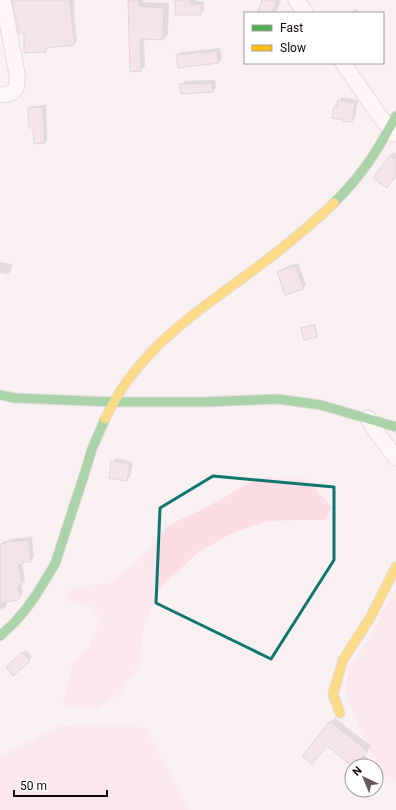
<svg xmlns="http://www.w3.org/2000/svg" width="396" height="810" viewBox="0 0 396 810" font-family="Roboto,sans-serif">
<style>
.green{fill:#fcdde4}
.shadow{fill:#0003}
.building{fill:#e9d6db;stroke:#c1b6b9}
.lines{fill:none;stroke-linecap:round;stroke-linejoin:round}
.street-casing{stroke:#ccc1c3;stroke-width:17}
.fast-casing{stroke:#ccc1c3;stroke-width:11}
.slow-casing{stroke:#ccc1c3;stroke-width:11}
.street{stroke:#fefdfd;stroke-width:15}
.fast{stroke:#4caf50;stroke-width:9}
.slow{stroke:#ffc107;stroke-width:9}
.marked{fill:none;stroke:#0f766e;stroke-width:3;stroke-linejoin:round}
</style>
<rect width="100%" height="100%" fill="#f9f0f2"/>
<g class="green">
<polygon points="260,477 307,478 332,508 325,520 304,520 268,521 232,533 197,553 160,588 144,627 139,665 120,693 95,709 62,705 72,666 88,648 100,620 93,608 67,600 68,590 88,585 107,584 137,562 169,525 207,507"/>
<polygon points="396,590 396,782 379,771 365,741 345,692 348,669 367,643 389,600"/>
<polygon points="61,726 145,727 189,810 0,810 0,757"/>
</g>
<g class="shadow">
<polygon points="13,0 74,0 75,11 74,12 77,41 73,44 49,47 45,51 25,32"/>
<polygon points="129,0 143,0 143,2 169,3 168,34 163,39 144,38 145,66 140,70"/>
<polygon points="176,0 196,0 196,1 204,1 204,11 200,14"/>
<polygon points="263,0 281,0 276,13 258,13"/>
<polygon points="356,9 359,13 349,13"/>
<polygon points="220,48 222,59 218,62 177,55 181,52"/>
<polygon points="215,80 216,88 212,92 181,85 185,81"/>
<polygon points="342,97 358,100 355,118 352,121 335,106"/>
<polygon points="46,105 47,140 44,142 29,108 31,106"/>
<polygon points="394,152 396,154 396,175 390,155"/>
<polygon points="0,262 12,264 11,271 8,274 0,273"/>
<polygon points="298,263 306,285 303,288 278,272 281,269"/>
<polygon points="315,324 318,335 316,336 303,329 304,327"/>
<polygon points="116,458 131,461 130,462 133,463 130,477 127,480 112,462"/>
<polygon points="32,537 34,557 31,561 25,561 22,564 25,580 21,584 23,593 17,599 6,601 7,605 4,608 0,610 0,571 1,544 5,541 8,541 10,539"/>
<polygon points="26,650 32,657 13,674 7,667"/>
<polygon points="335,718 371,746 364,755 371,761 368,766 354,766 330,722"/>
</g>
<g class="building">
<polygon points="12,0 70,0 74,45 46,48 46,52 24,53 24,33 19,34"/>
<polygon points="128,0 139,0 139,6 164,8 163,40 140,39 141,71 130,72"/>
<polygon points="175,0 191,0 191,4 201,4 201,15 175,15"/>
<polygon points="262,0 277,0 272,13 257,13"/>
<polygon points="217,51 219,63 178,68 176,55"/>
<polygon points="212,83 213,92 181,94 180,84"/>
<polygon points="338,100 355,103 352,122 343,121 343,120 332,118 334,106 337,106"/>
<polygon points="43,107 45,143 34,144 33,128 29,128 28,108"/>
<polygon points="390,155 396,159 396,176 387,188 373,178"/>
<polygon points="295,265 304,289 285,295 277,272"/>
<polygon points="314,325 317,337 304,340 301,328"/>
<polygon points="111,461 128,464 128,465 130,466 127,481 109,478"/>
<polygon points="29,540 31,562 23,562 23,564 19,565 22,584 19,585 20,587 18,587 20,597 18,600 0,603 0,544 6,543 6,542"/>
<polygon points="22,652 30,661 13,676 6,667"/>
<polygon points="330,721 368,751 360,760 368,766 352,766 327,746 312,764 302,756"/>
</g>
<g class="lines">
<defs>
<g id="street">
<polyline points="296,0 306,13"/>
<polyline points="343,63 379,115 394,134"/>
<path d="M0 95C16 95 18 88 17 74L3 0"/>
<polyline points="368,418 375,430 396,458"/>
</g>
<g id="fast">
<path d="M334 203C348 189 361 174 372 157 381 144 388 130 396 116"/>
<polyline points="0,395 15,398 113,402 205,402 277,399 321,405 396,427"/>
<polyline points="0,636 14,623 26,609 36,595 55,564 86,469 92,449 105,419"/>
</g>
<g id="slow">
<path d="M105 419C135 355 185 320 240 280 273 256 305 231 334 203"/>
<polyline points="340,713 333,694 343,660 370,618 396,567"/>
</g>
</defs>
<use href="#street" class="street-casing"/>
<use href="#fast" class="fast-casing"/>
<use href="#slow" class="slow-casing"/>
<use href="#street" class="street"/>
<use href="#fast" class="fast"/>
<use href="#slow" class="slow"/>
</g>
<path d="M0 0H396V810H0ZM213 476 334 487V560L271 659 156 603 160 508Z" fill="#f9f0f2" fill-opacity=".55" fill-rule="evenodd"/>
<path class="marked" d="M213 476 334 487V560L271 659 156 603 160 508Z"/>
<rect x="244" y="12" width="140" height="52" fill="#ffffff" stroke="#a19c9d"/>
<rect x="252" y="25" width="20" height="6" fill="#4caf50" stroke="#a19c9d"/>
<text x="280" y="32" font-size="12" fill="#14070a">Fast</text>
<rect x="252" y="45" width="20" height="6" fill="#ffc107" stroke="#a19c9d"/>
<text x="280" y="52" font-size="12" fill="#14070a">Slow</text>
<g transform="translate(364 778) rotate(316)"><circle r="19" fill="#ffffff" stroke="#a19c9d"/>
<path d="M0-3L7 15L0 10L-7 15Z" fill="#64595b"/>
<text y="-6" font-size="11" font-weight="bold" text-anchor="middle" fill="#14070a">N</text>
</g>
<path d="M14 790v6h93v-6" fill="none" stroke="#14070a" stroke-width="2"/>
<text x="20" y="790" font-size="12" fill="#14070a" stroke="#ffffff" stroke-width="3" paint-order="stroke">50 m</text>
</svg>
